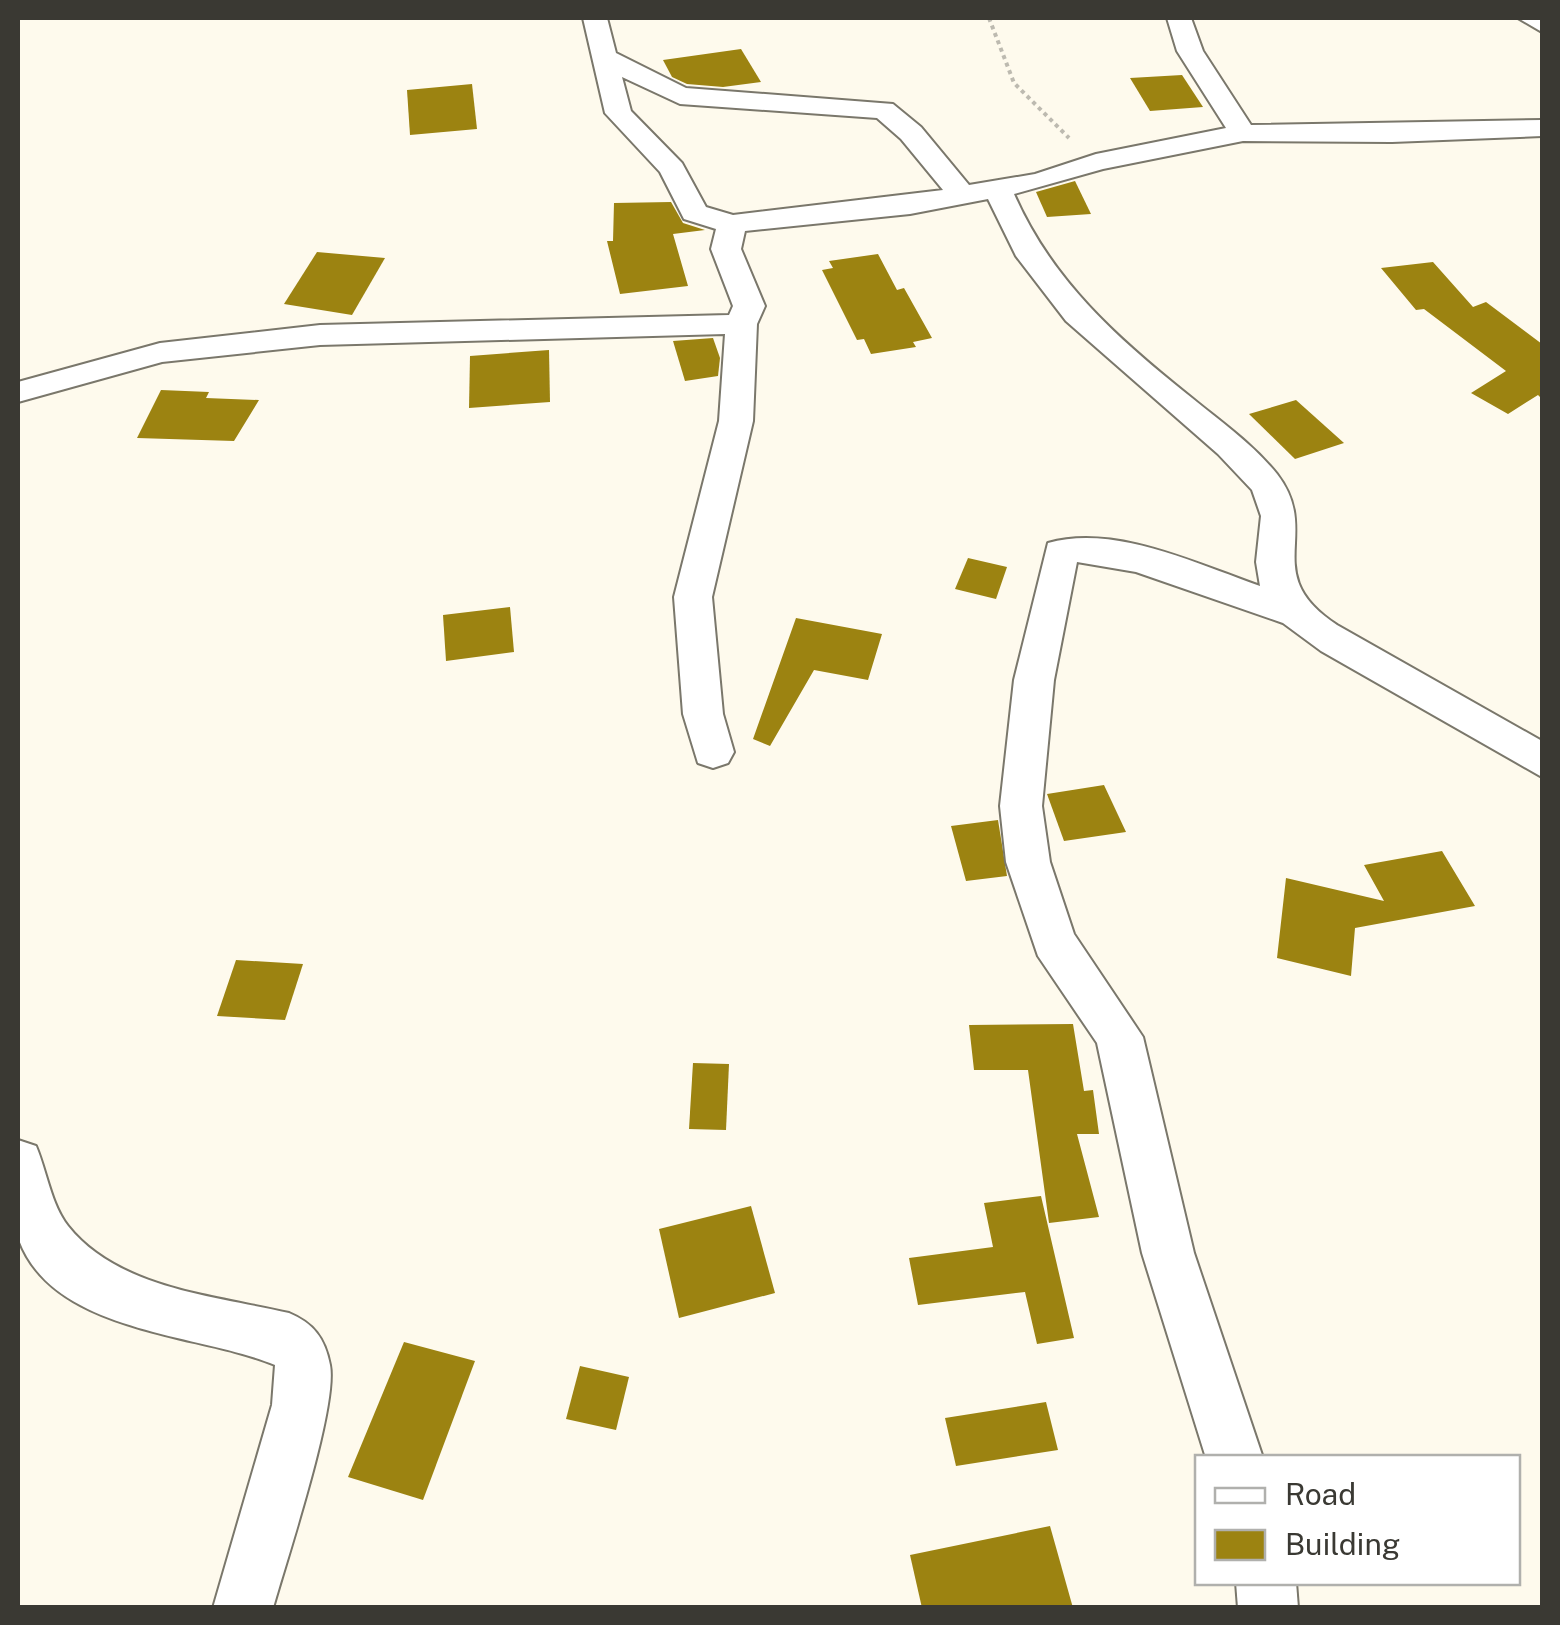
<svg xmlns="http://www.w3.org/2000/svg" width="1560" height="1625" viewBox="0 0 1560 1625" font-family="'Public Sans',sans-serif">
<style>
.building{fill:#9c8311}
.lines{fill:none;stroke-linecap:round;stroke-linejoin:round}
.street-casing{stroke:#7a776b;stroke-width:4}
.path{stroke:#bdbab0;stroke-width:4;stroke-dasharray:4 4;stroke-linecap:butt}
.street{fill:#fff;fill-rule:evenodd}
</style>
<rect width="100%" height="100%" fill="#fefaed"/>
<g class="building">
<polygon points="741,49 761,82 723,87 687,84 672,77 663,60"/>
<polygon points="1182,75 1203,107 1150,111 1130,78"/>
<polygon points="472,84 477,129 410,135 407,90"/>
<polygon points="1075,181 1091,214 1047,217 1036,192"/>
<polygon points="671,202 683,223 705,230 673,234 688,286 620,294 607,241 613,241 614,203"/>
<polygon points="317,252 385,258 352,315 284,304"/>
<polygon points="878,254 897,290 904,288 932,338 913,342 916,347 871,354 864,339 857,340 822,270 833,268 829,261"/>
<polygon points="1433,262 1473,307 1486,302 1542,344 1542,399 1538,395 1508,414 1471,393 1506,371 1424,309 1416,310 1381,268"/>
<polygon points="713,338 720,358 718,376 685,381 673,341"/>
<polygon points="549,350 550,402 469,408 470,356"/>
<polygon points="161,390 209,392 206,398 259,400 234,441 137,438"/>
<polygon points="1296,400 1344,443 1295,459 1249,414"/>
<polygon points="968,558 1007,567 996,599 955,589"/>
<polygon points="510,607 514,652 446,661 443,615"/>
<polygon points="796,618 882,634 868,680 814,670 770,746 753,739"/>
<polygon points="1104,785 1126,832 1064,841 1047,794"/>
<polygon points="998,820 1007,876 966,881 951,826"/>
<polygon points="1442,851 1475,906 1355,928 1351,976 1277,958 1286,878 1384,901 1364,865"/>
<polygon points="236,960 303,964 285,1020 217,1016"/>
<polygon points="1073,1024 1084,1091 1093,1090 1099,1134 1077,1134 1099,1217 1049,1223 1028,1070 974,1070 969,1025"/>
<polygon points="693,1063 729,1064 726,1130 689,1129"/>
<polygon points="1041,1196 1074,1338 1037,1344 1025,1292 918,1305 909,1258 993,1247 984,1203"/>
<polygon points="751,1206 775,1293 679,1318 659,1229"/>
<polygon points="404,1342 475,1361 423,1500 348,1477"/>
<polygon points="580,1366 629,1377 616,1430 566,1419"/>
<polygon points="1046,1402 1058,1450 956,1466 945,1418"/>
<polygon points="1050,1526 1073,1608 922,1608 910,1555"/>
</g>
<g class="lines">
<defs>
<g id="street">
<path d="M583 18H607L616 53 686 88 893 104 921 127 969 185 1035 174 1096 154 1226 128 1177 51 1167 18H1191L1203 51 1251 125 1542 120V136L1392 142 1243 141 1103 169 1014 194C1052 281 1119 340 1192 398 1221 422 1253 444 1277 474 1323 534 1258 573 1337 625L1542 741V777L1321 651 1283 623 1136 572 1077 562 1054 680 1042 806 1050 862 1074 934 1143 1037 1194 1253 1263 1458H1206L1142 1253 1097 1043 1038 956 1006 862 1000 806 1014 680 1048 543C1115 524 1197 564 1260 586L1256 562 1261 516 1252 490 1218 454 1066 321 1016 256 988 199 910 214 745 231 741 249 765 306 757 324 753 421 712 597 723 714 734 752 728 763 713 768 698 763 683 714 674 597 719 421 725 334 320 345 162 362 18 402V382L160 343 320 325 729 315 733 306 711 249 716 229 684 219 660 172 605 113ZM622 77 680 104 877 118 901 139 943 190 733 215 706 207 682 163 631 111Z"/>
<polygon points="1518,18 1542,18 1542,32"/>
<path d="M18 1140 36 1146C47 1172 51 1204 68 1226 118 1289 216 1296 289 1313 313 1323 325 1338 330 1365 338 1406 287 1558 273 1608H213L272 1405 275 1365C199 1333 54 1334 19 1240 12 1218 16 1163 18 1140Z"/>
<polygon points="1236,1582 1296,1582 1298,1608 1238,1608"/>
</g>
</defs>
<use href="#street" class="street-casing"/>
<polyline class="path" points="989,18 1014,83 1069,138"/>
<use href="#street" class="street"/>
</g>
<rect width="1560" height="1625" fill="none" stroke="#3a3933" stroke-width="40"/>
<rect x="1195" y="1455" width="325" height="130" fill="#ffffff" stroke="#b0b0ad" stroke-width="2.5"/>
<rect x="1215" y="1488" width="50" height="15" fill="#ffffff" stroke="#b0b0ad" stroke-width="2.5"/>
<text x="1285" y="1505" font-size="30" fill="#3a3933">Road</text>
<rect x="1215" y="1530" width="50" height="30" fill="#9c8311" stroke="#b0b0ad" stroke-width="2.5"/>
<text x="1285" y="1555" font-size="30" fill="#3a3933">Building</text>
</svg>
